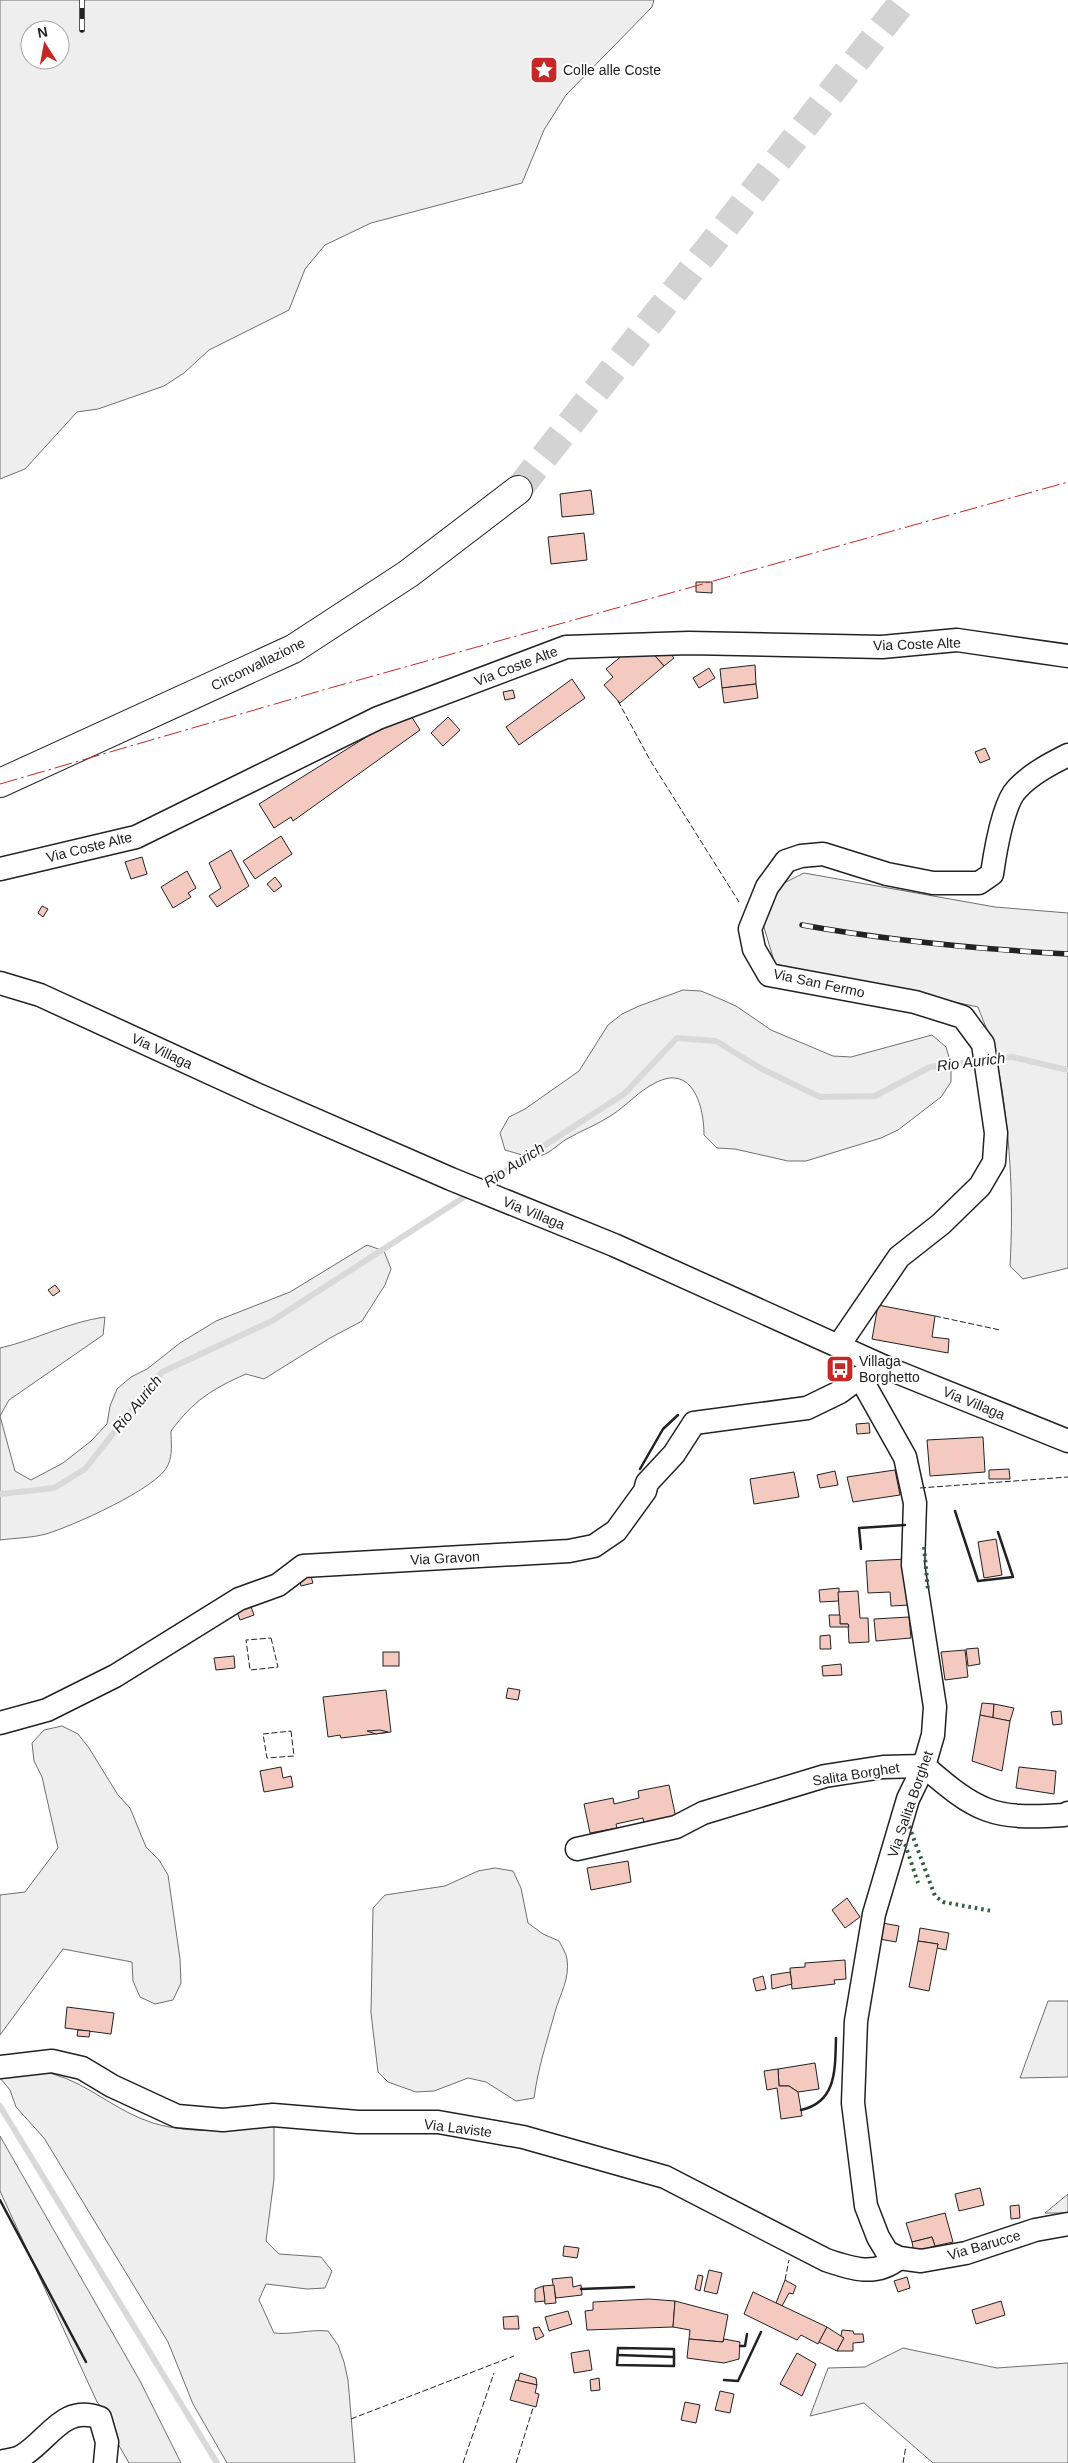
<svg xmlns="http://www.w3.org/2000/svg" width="1068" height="2463" viewBox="0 0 1068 2463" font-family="Helvetica,sans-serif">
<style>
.green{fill:#eee;stroke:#6f6f6f;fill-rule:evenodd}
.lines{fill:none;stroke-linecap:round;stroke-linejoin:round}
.stream{stroke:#d9d9d9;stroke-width:6}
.building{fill:#f3c9c0;stroke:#222}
.highway-tunnel{stroke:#d3d3d3;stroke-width:28;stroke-dasharray:28 14;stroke-linecap:butt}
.minor-casing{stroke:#222;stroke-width:25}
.highway-casing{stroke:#222;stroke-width:30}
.minor{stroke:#fff;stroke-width:22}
.highway{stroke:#fff;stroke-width:28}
.rail-casing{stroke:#222;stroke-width:5.5}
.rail{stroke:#fff;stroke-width:4;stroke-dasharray:11;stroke-linecap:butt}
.hedge{stroke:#2f5e38;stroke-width:4;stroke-dasharray:2.5 4;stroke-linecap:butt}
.fence{stroke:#222;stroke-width:1;stroke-dasharray:6 2.5;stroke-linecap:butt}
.wall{stroke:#222;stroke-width:2.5}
.power{stroke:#c62828;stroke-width:1;stroke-dasharray:18 4 2.5 4;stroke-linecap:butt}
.labels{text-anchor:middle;stroke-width:4;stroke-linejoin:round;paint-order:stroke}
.poi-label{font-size:14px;fill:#222;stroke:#fff;text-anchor:start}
.street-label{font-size:14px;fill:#222;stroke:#fff}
.water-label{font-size:15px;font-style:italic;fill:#222;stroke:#fff}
</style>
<rect width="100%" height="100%" fill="#fff"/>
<g class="green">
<path d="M0 0H654L652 7 566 95 544 130 522 183 371 223 325 245 305 269 289 310 209 350 184 373 164 386 98 409 77 412 25 469 0 479ZM30 30H60V60H30Z"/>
<path d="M804 873 995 907 1068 913V1268L1023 1279 1010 1266C1014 1198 1010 1129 997 1061 994 1043 984 1024 978 1007L775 964 763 924 780 885Z"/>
<path d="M683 990 701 991 718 998 736 1006 771 1030 833 1056 851 1057 932 1035 946 1047 951 1064V1082L941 1097 898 1130 881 1138 806 1161H788L735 1149 717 1148 704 1135C704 1107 693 1063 655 1083 639 1091 627 1105 612 1115 597 1125 580 1131 565 1140 558 1145 547 1155 539 1156 528 1158 516 1153 505 1150L500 1133 509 1117 525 1109 579 1071 608 1025 622 1014 639 1006Z"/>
<path d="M367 1245 384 1251 391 1269 385 1285 362 1321 330 1338 264 1379 246 1374C212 1389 193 1401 171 1431 171 1443 173 1454 168 1465 159 1488 70 1527 46 1534 31 1538 15 1538 0 1540V1348C36 1340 68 1322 105 1317L103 1335 9 1400 0 1416 15 1471 31 1480 63 1463 91 1441 107 1424 110 1406 117 1389 131 1377 147 1369 180 1343 216 1321 290 1292Z"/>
<polygon points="62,1726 78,1734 89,1748 118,1795 130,1808 146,1847 159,1860 168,1875 180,1959 181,1983 173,2000 155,2004 140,1997 133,1981 132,1962 63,1949 0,2035 0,1895 25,1892 58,1848 42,1777 34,1761 32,1743 44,1730"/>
<path d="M495 1868 513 1871 521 1888 528 1923 543 1934 559 1941C562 1947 566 1953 567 1959 570 1979 560 1994 555 2012 547 2041 538 2068 534 2098L516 2101 486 2082 468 2078 434 2091 416 2092 388 2082 378 2072 371 2013 373 1908 385 1895 445 1886 478 1871Z"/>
<polygon points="1048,2001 1068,2001 1068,2077 1020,2078"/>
<path d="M0 2067C17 2069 36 2069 53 2074 89 2084 117 2112 153 2123 193 2135 233 2130 274 2125V2179L266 2241 279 2254 321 2257 332 2271 325 2288 307 2289 266 2284 259 2300 274 2333C293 2335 309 2329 328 2331L338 2345 344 2362 348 2380 355 2463H227L193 2404 168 2342 44 2138 16 2107 10 2090 0 2078Z"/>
<polygon points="0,2136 140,2381 181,2463 129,2463 106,2423 102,2408 97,2402 0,2191"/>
<polygon points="1068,2194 1068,2213 1045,2213"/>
<polygon points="903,2348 997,2368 1068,2363 1068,2463 933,2463 864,2403 810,2416 828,2368 865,2367"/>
</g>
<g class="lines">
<g class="stream">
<polyline points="482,1186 624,1094 677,1038 716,1041 760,1068 820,1097 875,1096 930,1067 1012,1057 1068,1070"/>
<polyline points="0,1494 54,1488 85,1469 162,1372 272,1321 472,1192"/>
<polyline points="0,2106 217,2463"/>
</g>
</g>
<g class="building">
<polygon points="591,490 594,514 562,517 560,494"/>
<polygon points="584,533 587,560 551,564 548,537"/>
<polygon points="696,582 712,582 712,593 696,592"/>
<polygon points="647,647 665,647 674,658 664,666"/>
<polygon points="647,647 664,666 620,703 604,685 613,677 606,669 630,649"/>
<polygon points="755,665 756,684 722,688 720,669"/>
<polygon points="709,668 715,678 699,688 693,678"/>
<polygon points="572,679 585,698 519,745 506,727"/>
<polygon points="756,684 758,698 724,703 722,688"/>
<polygon points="513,690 515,698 505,700 503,692"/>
<polygon points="408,711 420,730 293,821 291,817 274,828 259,804"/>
<polygon points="448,717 460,730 443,746 431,733"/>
<polygon points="985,748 990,759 980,763 975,752"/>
<polygon points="281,836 292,854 255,879 243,861"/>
<polygon points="231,850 249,886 217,907 209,896 221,888 209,863"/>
<polygon points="142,857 147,874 131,879 125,862"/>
<polygon points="187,871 196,888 188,893 191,897 173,908 161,887"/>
<polygon points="275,877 282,886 274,892 267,884"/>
<polygon points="42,906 48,909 43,917 38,913"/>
<polygon points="55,1285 60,1291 53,1296 48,1290"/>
<polygon points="878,1305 935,1316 932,1337 949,1339 948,1353 872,1339"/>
<polygon points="869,1423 870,1433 857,1434 856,1424"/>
<polygon points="983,1437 985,1472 930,1476 927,1440"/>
<polygon points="1009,1469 1010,1479 989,1479 989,1470"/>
<polygon points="895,1470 900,1495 853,1502 847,1477"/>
<polygon points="835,1471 838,1485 820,1488 817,1475"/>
<polygon points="794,1472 799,1497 754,1504 750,1479"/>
<polygon points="996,1539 1002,1575 984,1578 978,1542"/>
<polygon points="907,1559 909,1605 891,1606 890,1592 868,1593 866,1561"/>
<polygon points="310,1573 313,1583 301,1586 299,1576"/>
<polygon points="839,1588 839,1601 820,1602 819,1590"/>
<polygon points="858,1591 860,1618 868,1618 869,1642 849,1643 848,1624 840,1624 838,1592"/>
<polygon points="250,1604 254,1615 240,1620 236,1609"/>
<polygon points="829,1615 840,1615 840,1624 848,1624 849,1627 830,1627"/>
<polygon points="909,1617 911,1638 876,1641 874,1619"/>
<polygon points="830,1635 831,1649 820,1649 820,1636"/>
<polygon points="978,1648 980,1664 968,1666 966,1649"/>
<polygon points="965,1650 968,1677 945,1680 941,1652"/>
<rect x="383" y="1652" width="16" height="14"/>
<polygon points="234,1656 235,1668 216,1670 214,1658"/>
<polygon points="841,1664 842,1675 823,1676 822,1666"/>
<polygon points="508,1688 520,1690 518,1700 506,1698"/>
<polygon points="386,1690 391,1732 341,1738 340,1735 328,1737 323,1697"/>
<polygon points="982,1703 994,1704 993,1718 980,1715"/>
<polygon points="994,1704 1014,1708 1010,1721 993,1718"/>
<polygon points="1061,1711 1062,1724 1053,1725 1051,1712"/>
<polygon points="980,1715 1010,1721 1002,1771 972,1761"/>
<polygon points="380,1730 388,1732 376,1734 367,1731"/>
<polygon points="281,1767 283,1778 291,1776 293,1787 264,1792 260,1771"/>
<polygon points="1019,1767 1056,1771 1054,1794 1016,1788"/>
<polygon points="669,1785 676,1818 644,1825 643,1818 616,1824 617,1828 590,1833 584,1804 613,1798 614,1804 639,1798 638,1791"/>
<polygon points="628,1861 631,1882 591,1890 587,1868"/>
<polygon points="847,1898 860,1917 845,1928 832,1910"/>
<polygon points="877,1922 899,1926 896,1942 874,1938"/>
<polygon points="920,1928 949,1933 946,1950 937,1948 938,1944 918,1941"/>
<polygon points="918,1941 938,1944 929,1991 909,1987"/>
<polygon points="845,1960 846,1979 834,1980 835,1984 792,1989 790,1968 805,1967 805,1963"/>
<polygon points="790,1972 792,1984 772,1989 771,1975"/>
<polygon points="763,1976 766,1989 756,1991 753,1979"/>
<polygon points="67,2007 114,2013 111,2034 65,2028"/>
<polygon points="78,2030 90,2031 89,2037 77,2036"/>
<polygon points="815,2063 819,2089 798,2092 789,2086 779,2086 778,2069"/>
<polygon points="778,2069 779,2086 789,2086 798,2092 802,2116 781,2119 777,2088 767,2090 764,2071"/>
<polygon points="980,2188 984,2205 959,2211 955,2194"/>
<polygon points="1019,2205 1020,2218 1011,2219 1010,2206"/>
<polygon points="945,2213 953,2242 935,2246 932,2237 912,2242 906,2223"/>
<polygon points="932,2237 935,2246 914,2252 912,2242"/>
<polygon points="564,2246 579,2248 577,2258 563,2256"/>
<polygon points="709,2270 722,2273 717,2294 704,2291"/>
<polygon points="698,2275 703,2276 700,2291 695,2289"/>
<polygon points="572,2277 573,2287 581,2285 582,2295 556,2298 552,2279"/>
<polygon points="907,2277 910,2288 898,2292 894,2281"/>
<polygon points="785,2280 796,2286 793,2294 789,2293 782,2306 776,2303"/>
<polygon points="554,2285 556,2303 545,2304 543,2286"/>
<polygon points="543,2286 545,2301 535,2302 535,2289"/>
<polygon points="753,2292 827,2327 818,2344 801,2335 797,2340 744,2314"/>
<polygon points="649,2299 675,2301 673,2327 587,2330 585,2311 593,2310 593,2302"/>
<polygon points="675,2301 728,2315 723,2342 689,2339 690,2330 673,2327"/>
<polygon points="1001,2301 1005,2315 976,2324 972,2310"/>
<polygon points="568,2311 572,2324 549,2331 545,2317"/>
<polygon points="518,2316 519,2329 504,2329 503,2317"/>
<polygon points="539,2327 544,2336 536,2340 533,2328"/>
<polygon points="827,2327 844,2338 837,2351 819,2342"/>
<polygon points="842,2330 853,2331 854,2334 863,2334 864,2342 853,2343 853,2351 837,2351 844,2338 841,2336"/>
<polygon points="689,2339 723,2342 724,2339 740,2342 739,2359 724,2363 687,2358"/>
<polygon points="589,2350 592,2370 574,2373 571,2353"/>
<polygon points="797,2353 816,2364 802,2396 780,2384"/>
<polygon points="520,2373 536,2378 537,2385 518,2381"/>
<polygon points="599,2378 600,2390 591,2391 590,2380"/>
<polygon points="516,2380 537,2385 535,2393 539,2394 536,2407 510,2400"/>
<polygon points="720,2391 734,2394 730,2413 715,2410"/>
<polygon points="685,2402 700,2405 696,2423 681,2420"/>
</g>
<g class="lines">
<polyline class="highway-tunnel" points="518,490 904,0"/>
<defs>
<g id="minor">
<polyline points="0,869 136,837 378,718 566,647 689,643 882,647 957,640 1068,656"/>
<polyline points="0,983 40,995 256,1094 451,1179 614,1245 887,1368 1068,1441"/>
<path d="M839 1345 899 1257 941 1224 980 1186 994 1162 996 1133 983 1044 963 1017 915 1002 769 975 754 949 750 929 767 887 786 861 801 856 823 854 887 874 933 883H979L992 874C995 853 1003 803 1017 789 1031 774 1050 764 1068 755"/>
<polyline points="887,1368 860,1377 905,1457 915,1503 913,1565 935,1707 933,1735 924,1766 908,1799 874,1914 856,2021 853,2103 866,2206 878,2237 887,2252 899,2258 921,2261 966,2253 1035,2230 1068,2224"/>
<polyline points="0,1723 47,1710 115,1676 239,1599 278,1585 303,1566 569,1551 594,1546 616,1531 645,1491 647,1483 674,1454 694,1423 807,1408 840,1392 860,1377"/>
<path d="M577 1849 676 1827 703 1813 825 1776 883 1767 924 1766C977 1812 992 1820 1064 1815L1068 1813"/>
<path d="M0 2067 52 2061 82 2068 112 2086 177 2116 223 2120 273 2115 358 2122H438L523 2137 665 2177 826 2260C852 2269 876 2277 899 2258"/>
<path d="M0 2462C7 2460 16 2460 22 2456 50 2439 63 2404 100 2418L107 2442 105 2463"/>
</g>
<polyline id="highway" points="0,783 293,649 408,574 518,490"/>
</defs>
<use href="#minor" class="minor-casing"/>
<use href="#highway" class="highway-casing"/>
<use href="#minor" class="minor"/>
<use href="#highway" class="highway"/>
<defs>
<g id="rail">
<polyline points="82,30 82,0"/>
<path d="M802 925C892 941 976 949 1068 954"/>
</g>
</defs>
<use href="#rail" class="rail-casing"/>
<use href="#rail" class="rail"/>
<g class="hedge">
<polyline points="924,1547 928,1590"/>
<polyline points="909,1826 935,1896 943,1902 992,1911"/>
<polyline points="905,1844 918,1883"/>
</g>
<g class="fence">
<polyline points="618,701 650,760 739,902"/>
<polyline points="935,1316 1000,1330"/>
<polyline points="920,1488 1068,1477"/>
<polygon points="271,1638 278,1667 250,1670 246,1640"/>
<polygon points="291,1731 294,1756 267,1758 263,1734"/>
<polyline points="785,2280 789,2260"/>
<polyline points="351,2419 514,2356"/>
<polyline points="463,2463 494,2373"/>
<polyline points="516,2463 533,2408"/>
<polyline points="903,2463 906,2446"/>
</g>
<g class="wall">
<polyline points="640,1469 663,1429 678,1415"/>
<polyline points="955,1511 978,1581 1013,1577 998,1532"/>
<polyline points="861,1549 859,1528 905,1525"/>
<path d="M801 2110C837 2102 835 2069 836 2038"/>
<polyline points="0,2200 86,2362"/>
<polyline points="581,2289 634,2287"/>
<polyline points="740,2346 745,2346 747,2334"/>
<polygon points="618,2348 674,2349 674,2366 617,2365"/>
<polyline points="618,2355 674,2357"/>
<polyline points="724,2380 738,2381 761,2332"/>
</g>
<polyline class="power" points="0,784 330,688 1068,482"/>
</g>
<defs>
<symbol id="sight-square" viewBox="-11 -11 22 22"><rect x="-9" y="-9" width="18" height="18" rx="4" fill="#c62828" stroke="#fff"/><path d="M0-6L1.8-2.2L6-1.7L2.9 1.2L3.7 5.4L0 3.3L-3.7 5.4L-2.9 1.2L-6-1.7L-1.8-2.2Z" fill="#fff"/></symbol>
<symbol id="bus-square" viewBox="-11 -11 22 22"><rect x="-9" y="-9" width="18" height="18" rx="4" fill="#c62828" stroke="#fff"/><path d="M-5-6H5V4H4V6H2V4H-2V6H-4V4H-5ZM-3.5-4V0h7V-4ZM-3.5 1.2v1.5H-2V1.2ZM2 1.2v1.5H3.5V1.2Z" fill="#fff"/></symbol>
</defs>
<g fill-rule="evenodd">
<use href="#sight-square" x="528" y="54" width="32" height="32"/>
<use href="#bus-square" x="824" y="1353" width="32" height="32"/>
</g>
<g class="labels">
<g class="poi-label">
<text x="563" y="75">Colle alle Coste</text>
<text x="859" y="1366">Villaga<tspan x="859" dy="16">Borghetto</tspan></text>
</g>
<g class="street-label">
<text transform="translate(917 644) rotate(-2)" y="5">Via Coste Alte</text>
<text transform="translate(258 664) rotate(-26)" y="5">Circonvallazione</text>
<text transform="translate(516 666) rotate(-21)" y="5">Via Coste Alte</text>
<text transform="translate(89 847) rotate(-14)" y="5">Via Coste Alte</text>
<text transform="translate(819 983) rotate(12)" y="5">Via San Fermo</text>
<text transform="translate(162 1051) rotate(25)" y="5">Via Villaga</text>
<text transform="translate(534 1213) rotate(22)" y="5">Via Villaga</text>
<text transform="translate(974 1403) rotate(22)" y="5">Via Villaga</text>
<text transform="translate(445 1558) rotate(-3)" y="5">Via Gravon</text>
<text transform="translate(856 1774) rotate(-9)" y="5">Salita Borghet</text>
<text transform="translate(910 1804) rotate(-71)" y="5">Via Salita Borghet</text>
<text transform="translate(458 2128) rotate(7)" y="5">Via Laviste</text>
<text transform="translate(984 2245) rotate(-16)" y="5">Via Barucce</text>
</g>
<g class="water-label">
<text transform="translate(971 1062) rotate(-7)" y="5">Rio Aurich</text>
<text transform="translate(514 1165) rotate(-33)" y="5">Rio Aurich</text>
<text transform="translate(137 1404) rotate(-51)" y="5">Rio Aurich</text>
</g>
</g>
<g transform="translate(45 45) rotate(349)"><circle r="24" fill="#ffffff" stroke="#a7a7a7"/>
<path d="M0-4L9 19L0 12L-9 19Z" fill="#c62828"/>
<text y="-8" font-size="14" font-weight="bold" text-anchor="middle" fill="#222222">N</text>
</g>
</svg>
